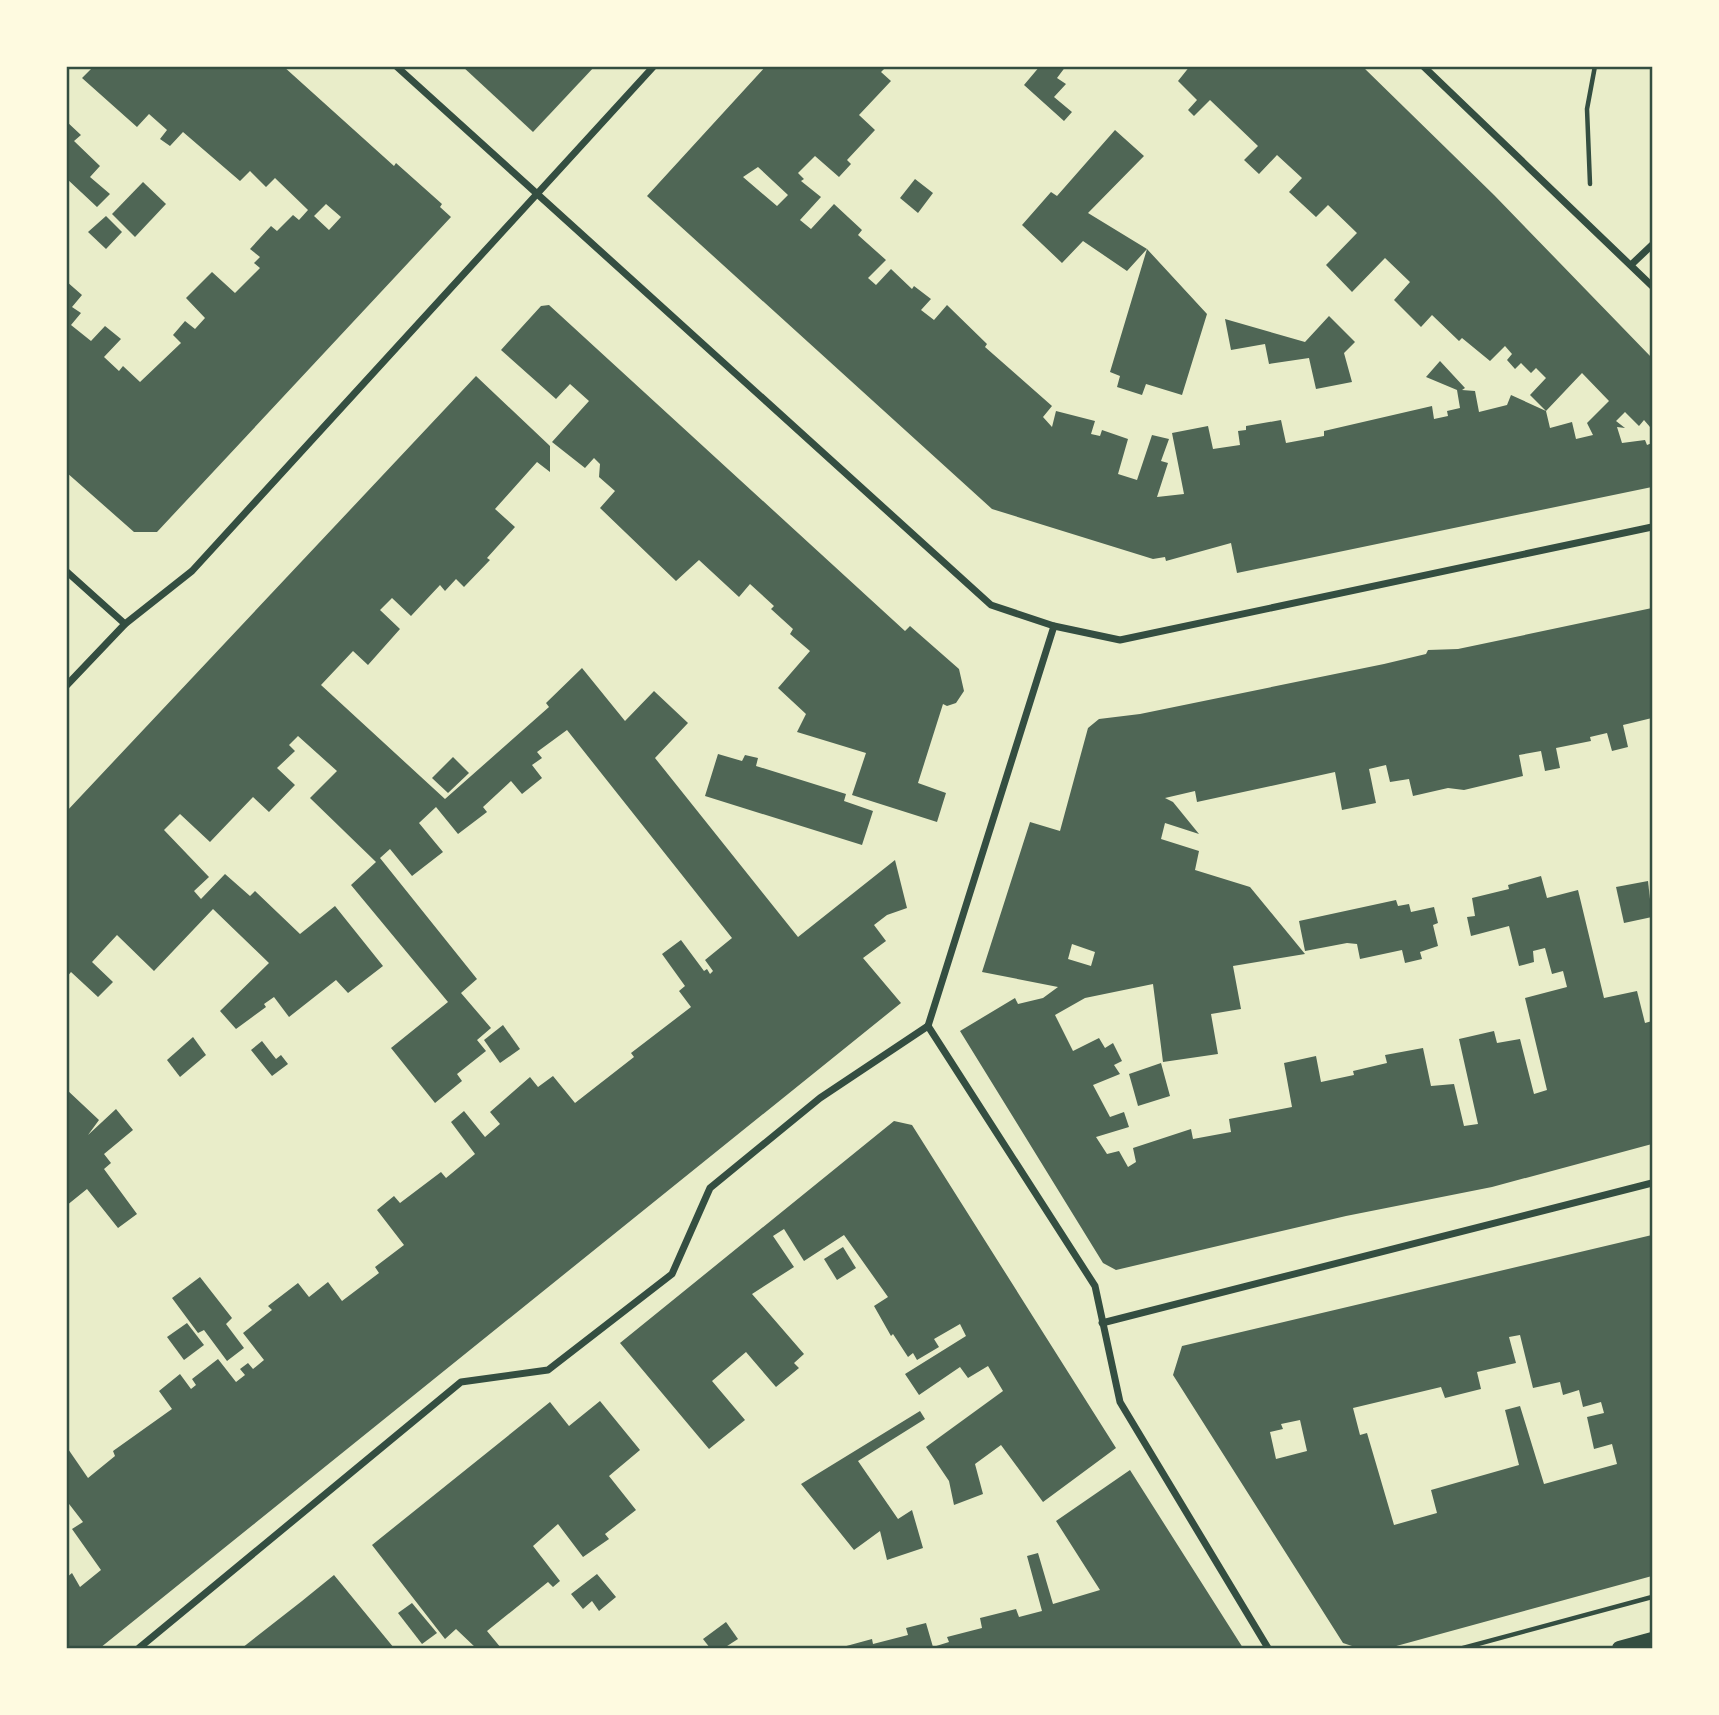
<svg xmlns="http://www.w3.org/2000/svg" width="1719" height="1715" viewBox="0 0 1719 1715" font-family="'Fira Sans Condensed',sans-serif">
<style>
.building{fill:#4f6655;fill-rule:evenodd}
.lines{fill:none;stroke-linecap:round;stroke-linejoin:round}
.path{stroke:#344e41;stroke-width:4.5}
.minor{stroke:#344e41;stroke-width:7}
.secondary{stroke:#344e41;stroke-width:14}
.neatline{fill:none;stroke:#344e41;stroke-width:2.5}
</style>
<rect width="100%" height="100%" fill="#e9edc9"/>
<g class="building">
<path d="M94 66H283L394 166 396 163 442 204 440 207 451 217 157 532H134L66 472V281L82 295 72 307 81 313 71 325 91 341 105 326 121 339 104 357 119 371 123 366 140 382 181 343 173 335 185 321 195 329 205 318 186 298 212 272 235 293 260 268 254 263 260 257 250 249 271 226 277 231 293 215 299 220 308 210 275 178 266 187 250 171 240 181 183 132 170 146 160 139 167 130 149 114 137 127 82 78ZM326 204 341 217 329 230 314 216Z"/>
<polygon points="462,66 595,66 533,132"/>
<path d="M766 66H887L881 72 891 81 859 115 875 130 847 160 851 164 839 177 815 156 798 173 804 179 801 181 821 197 800 220 811 229 834 204 862 230 858 235 886 260 868 278 876 285 891 269 912 289 914 286 931 299 921 310 934 320 947 305 987 344 985 347 1052 406 1043 417 1052 427 1056 411 1095 421 1091 434 1100 436 1102 430 1128 439 1118 474 1137 480 1152 435 1169 439 1161 461 1168 463 1157 497 1184 494 1172 433 1208 426 1213 449 1240 445 1238 431 1246 430V426L1281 420 1286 443 1324 436V431L1432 406 1434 419 1448 416 1447 411 1460 408 1457 390 1426 377 1440 361 1465 388 1462 390 1475 391 1479 412 1507 405 1511 395 1546 411 1530 395 1546 378 1536 368 1531 373 1521 363 1515 369 1507 360 1512 354 1505 346 1490 361 1462 338 1459 341 1432 315 1421 327 1394 300 1410 282 1385 258 1352 292 1326 265 1357 233 1328 205 1316 217 1289 192 1302 178 1277 155 1259 174 1244 160 1258 146 1210 100 1194 116 1188 110 1197 100 1178 81 1190 66H1362L1494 195 1652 358V424L1650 427 1644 420 1639 426 1625 412 1616 421 1625 428 1617 427 1622 443 1645 440 1647 445 1652 443V487L1237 573 1231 543 1166 561 1165 557 1153 559 992 509 647 196ZM758 167 788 195 777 206 743 177ZM1582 373 1609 401 1587 423 1593 435 1576 439 1572 422 1550 428 1546 411Z"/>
<polygon points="1040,66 1066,66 1057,78 1066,84 1054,97 1072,112 1064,121 1024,85"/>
<polygon points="66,121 81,135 74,141 100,166 90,177 110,194 97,207 66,178"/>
<polygon points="1115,130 1144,156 1088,213 1147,249 1207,314 1182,395 1146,384 1142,395 1117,387 1120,376 1110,372 1147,249 1127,271 1083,241 1062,263 1022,225 1051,192 1057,196"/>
<polygon points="915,179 933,193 918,213 900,198"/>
<polygon points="143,182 166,204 135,237 112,214"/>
<polygon points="106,216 122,232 106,249 88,232"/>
<polygon points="549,305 905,631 910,626 959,669 964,691 956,703 947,706 943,704 918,783 946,793 937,822 852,795 866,753 797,732 806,714 778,688 810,651 790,634 793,629 771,609 774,606 750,584 739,597 699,560 676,581 600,508 615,491 599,477 600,464 594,458 585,468 552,442 589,401 570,384 556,399 501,350 541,306"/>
<polygon points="1329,316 1355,342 1344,353 1352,382 1316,389 1309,358 1269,364 1265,344 1231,350 1225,319 1305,342"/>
<polygon points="476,376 550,446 550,472 537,462 495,509 515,527 487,558 490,560 464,587 456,579 445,591 440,585 411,616 392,598 380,610 400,629 368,665 353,651 321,685 445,799 549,707 546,703 582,668 625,721 654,691 688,723 655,758 798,937 895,860 907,908 887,915 874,925 886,941 863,958 901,1003 100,1648 66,1648 66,1578 72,1573 80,1587 101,1570 72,1529 83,1522 66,1500 66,1446 88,1478 115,1456 113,1451 172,1409 159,1391 180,1374 191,1389 196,1385 192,1379 218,1359 236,1382 245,1375 240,1369 248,1363 253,1369 264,1360 243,1333 272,1310 268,1306 298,1283 309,1297 328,1282 342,1301 379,1273 375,1267 404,1245 377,1210 394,1196 400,1203 441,1172 446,1178 475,1154 451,1122 464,1111 485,1137 500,1124 490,1112 530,1077 538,1087 553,1076 575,1103 634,1057 631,1053 691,1007 679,991 685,986 662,954 681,940 704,971 707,969 710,974 713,971 705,960 732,938 567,730 537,752 542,758 532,765 542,778 522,794 511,781 483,807 487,812 458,834 436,807 419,823 443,852 412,876 390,849 380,858 477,979 461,993 491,1028 477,1040 486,1051 457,1074 462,1081 435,1103 391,1048 448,1002 351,885 376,862 310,798 337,771 298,736 289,745 295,751 277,768 295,785 269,812 253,797 210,842 180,814 164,830 209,877 194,891 201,899 225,874 250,896 255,891 300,934 335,906 383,966 348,993 336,980 289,1017 274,997 264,1004 266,1007 236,1029 220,1011 269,963 213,909 154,971 117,935 92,962 113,982 98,997 71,972 66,978 66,812"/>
<path d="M1652 608V718L1623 725 1628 747 1612 751 1607 733 1590 737 1591 741 1556 748 1560 768 1545 771 1541 751 1519 755 1523 776 1464 790 1448 788 1413 796 1409 779 1390 782 1386 765 1369 769 1376 803 1342 810 1335 772 1197 802 1195 791 1165 798 1173 802 1199 834 1165 823 1161 839 1199 851 1195 870 1250 887 1305 954 1233 966 1241 1009 1211 1014 1218 1054 1163 1062 1153 984 1085 998 1055 1015 1073 1051 1099 1038 1105 1048 1113 1043 1122 1061 1114 1065 1120 1074 1093 1085 1110 1117 1124 1112 1129 1127 1096 1137 1107 1154 1119 1151 1128 1167 1136 1162 1133 1148 1191 1129 1193 1139 1231 1132 1229 1119 1292 1107 1284 1063 1316 1056 1321 1082 1354 1075 1353 1071 1387 1063 1385 1055 1423 1048 1431 1086 1454 1084 1464 1126 1478 1124 1459 1039 1494 1031 1497 1043 1520 1039 1534 1094 1547 1090 1525 998 1567 987 1563 971 1552 974 1545 948 1533 951 1534 962 1519 966 1509 926 1471 936 1467 917 1475 916 1472 898 1509 889 1508 885 1541 876 1547 898 1578 890 1604 998 1637 991 1645 1023 1652 1021V1144L1492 1187 1346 1216 1116 1270 1103 1263 960 1031 1015 998 1018 1004 1043 998 1058 987 982 972 1030 822 1060 831 1088 728 1099 719 1140 714 1384 664 1426 654 1428 650 1458 649ZM1072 944 1095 952 1091 966 1068 959Z"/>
<polygon points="718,754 742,761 745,755 758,758 756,766 846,794 844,801 873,811 862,845 705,796"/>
<polygon points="453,757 469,773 448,793 432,778"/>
<polygon points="1648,881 1652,917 1624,923 1616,887"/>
<polygon points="1396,900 1398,906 1409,904 1411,912 1434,907 1438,923 1433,925 1438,946 1420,952 1422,959 1405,963 1402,950 1360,959 1357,944 1347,943 1305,951 1299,921"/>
<polygon points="503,1025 520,1049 500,1063 484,1040"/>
<polygon points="193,1037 206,1055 180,1077 167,1060"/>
<polygon points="262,1041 276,1059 281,1055 288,1064 272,1076 251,1050"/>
<polygon points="1161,1063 1170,1096 1138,1106 1129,1074"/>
<polygon points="66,1089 99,1120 88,1135 116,1109 133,1130 104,1154 111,1163 104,1169 137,1214 118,1228 87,1189 66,1206"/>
<polygon points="894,1121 912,1125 1116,1448 1043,1502 1001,1445 975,1464 983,1494 954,1505 949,1481 926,1447 1003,1391 988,1366 968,1378 960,1367 919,1395 905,1374 966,1336 960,1324 934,1339 939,1347 917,1360 913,1353 908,1357 893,1334 891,1336 874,1306 888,1297 844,1235 804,1261 784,1229 773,1236 794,1267 752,1294 804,1354 794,1363 799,1368 776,1387 746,1352 712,1381 745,1420 709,1449 620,1343"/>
<path d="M1652 1235V1576L1389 1648H1358L1343 1643 1173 1375 1182 1346ZM1520 1335 1533 1388 1560 1382 1563 1395 1579 1390 1583 1407 1601 1402 1604 1413 1587 1417 1594 1449 1612 1444 1617 1464 1544 1484 1520 1406 1505 1410 1519 1465 1431 1490 1437 1513 1394 1525 1367 1433 1360 1435 1353 1408 1441 1387 1445 1398 1481 1389 1477 1372 1516 1363 1509 1337ZM1300 1420 1307 1451 1276 1459 1270 1432 1283 1429 1281 1424Z"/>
<polygon points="843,1247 856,1268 837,1280 824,1259"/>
<polygon points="200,1277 232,1318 226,1324 244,1348 227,1361 204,1330 198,1333 172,1298"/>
<polygon points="187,1323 204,1345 184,1360 167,1337"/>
<polygon points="600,1401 640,1450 609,1476 636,1510 605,1534 609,1539 583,1557 558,1524 533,1546 560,1581 553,1587 548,1582 487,1631 501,1648 476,1648 456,1629 445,1639 372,1545 550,1402 569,1426"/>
<polygon points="920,1411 925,1419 858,1461 898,1519 912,1510 923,1548 887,1560 880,1531 854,1550 801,1484"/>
<polygon points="1130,1470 1243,1648 839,1648 872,1639 873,1644 908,1635 906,1628 926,1623 933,1647 949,1642 947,1637 982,1628 980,1618 1016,1609 1019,1617 1042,1611 1027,1556 1038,1553 1053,1604 1100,1590 1056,1521"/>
<polygon points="597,1574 616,1597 599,1611 592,1601 583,1609 571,1594"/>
<polygon points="334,1575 394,1648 242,1648 302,1601"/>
<polygon points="412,1603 437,1633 422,1644 398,1613"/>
<polygon points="726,1622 738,1639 724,1648 710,1648 703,1639"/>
</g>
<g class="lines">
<g class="path">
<polyline points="1590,184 1587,109 1595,66"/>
<polyline points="1463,1648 1652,1597"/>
</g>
<g class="minor">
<polyline points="396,66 991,605 1054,626 1120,640 1652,527"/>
<polyline points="1423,66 1652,286"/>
<polyline points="1632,264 1652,245"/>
<polyline points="66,571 125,624"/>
<polyline points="66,686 125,624 192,571 654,66"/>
<polyline points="928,1026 1095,1286 1120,1402 1268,1648"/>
<polyline points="928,1026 1054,626"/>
<polyline points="1102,1323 1652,1183"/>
<polyline points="139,1648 461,1382 548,1370 672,1274 710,1188 820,1098 928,1026"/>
</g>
<polyline class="secondary" points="1619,1648 1652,1639"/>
</g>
<rect width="1719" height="1715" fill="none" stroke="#fefae0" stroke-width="136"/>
<rect x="68" y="68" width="1583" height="1579" class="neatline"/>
</svg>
